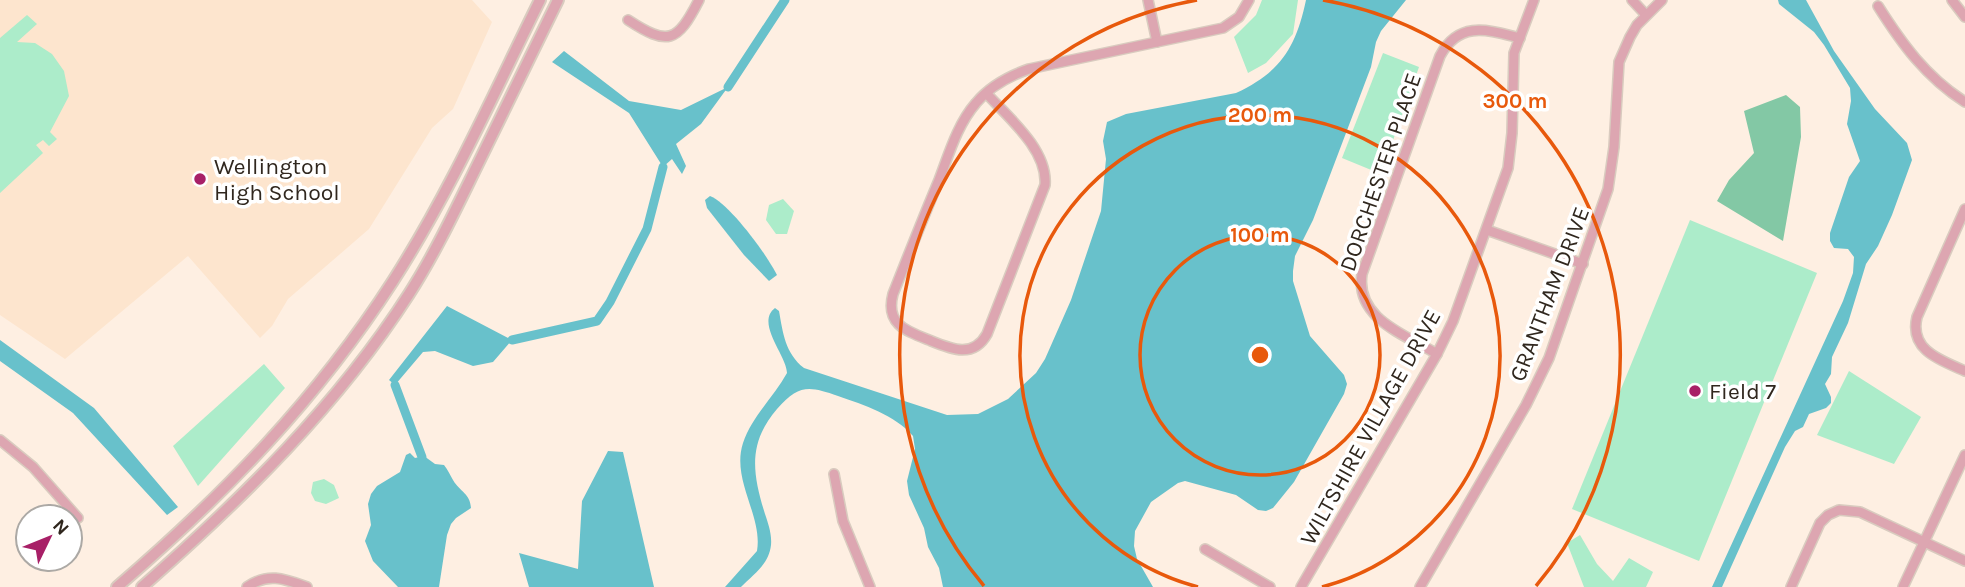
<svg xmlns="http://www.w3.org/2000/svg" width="1965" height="587" viewBox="0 0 1965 587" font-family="Karla,sans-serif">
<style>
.built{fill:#fde5ce}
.green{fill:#acecca}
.forest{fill:#83c8a5}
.water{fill:#68c1cb}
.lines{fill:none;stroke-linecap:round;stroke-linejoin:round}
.canal{stroke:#68c1cb;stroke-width:9}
.minor-casing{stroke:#d9cbbf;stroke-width:12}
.tertiary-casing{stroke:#d9cbbf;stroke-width:14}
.minor{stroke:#dda6b1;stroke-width:9}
.tertiary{stroke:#dda6b1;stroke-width:10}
.ring{fill:none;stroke:#e8590c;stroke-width:3.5}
.poi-dot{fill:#a82067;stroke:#fff;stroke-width:2.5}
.labels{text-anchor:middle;stroke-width:7;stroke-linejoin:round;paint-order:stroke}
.poi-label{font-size:23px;fill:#30271e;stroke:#fff;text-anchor:start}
.street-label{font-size:23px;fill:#30271e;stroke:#fff}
.centre{fill:#e8590c;stroke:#fff;stroke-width:3.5}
.ring-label{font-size:21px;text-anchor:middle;font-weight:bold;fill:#e8590c;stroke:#fff;stroke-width:7;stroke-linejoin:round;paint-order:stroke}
</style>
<rect width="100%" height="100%" fill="#feefe2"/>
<polygon class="built" points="0,0 472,0 492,22 453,109 432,128 369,229 288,299 272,326 260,338 188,256 65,359 0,315"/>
<g class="green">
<polygon points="1262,0 1298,0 1293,34 1266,63 1248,73 1234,37 1256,15"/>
<polygon points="27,15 37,24 17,42 35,43 52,54 64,71 69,96 50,132 57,139 49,146 43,140 36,145 43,153 0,193 0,38"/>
<polygon points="1383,53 1419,67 1381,174 1342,158"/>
<polygon points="783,199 794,211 787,234 776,234 766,220 769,205"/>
<polygon points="1690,220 1817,273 1699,561 1572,509"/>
<polygon points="264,364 285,388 198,486 173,446"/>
<polygon points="1849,371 1921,417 1894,464 1817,435"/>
<polygon points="324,479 334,485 339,498 326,504 315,501 311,493 313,482"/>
<polygon points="1580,535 1597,564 1613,581 1629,558 1653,572 1646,587 1584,587 1567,543"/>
</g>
<polygon class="forest" points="1786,95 1800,107 1801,137 1783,241 1717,201 1729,180 1754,153 1744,111"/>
<g class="water">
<path d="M1306 0H1406L1381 31 1376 42 1371 67 1313 220 1295 256 1293 271V281L1310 336 1344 375 1347 384 1344 394 1294 482 1273 508 1266 511 1258 510 1236 495 1185 481 1178 483 1151 502 1135 531 1134 546 1137 559 1153 587H943L939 568 928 547 924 528 909 495 907 481 915 449 913 436C895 415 864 405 838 396 809 386 799 384 777 409 748 443 752 472 765 514 768 523 772 534 771 545 769 564 754 574 741 587H725L757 551C763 516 731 480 743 443 752 416 774 397 787 373 787 356 755 323 775 308L779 311C783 333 785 353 804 368L947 415 978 414 1008 399 1036 373 1045 359 1071 300 1101 211 1106 159 1103 141 1107 122 1126 114 1236 93C1281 72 1296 47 1306 0Z"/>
<polygon points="1778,0 1806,0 1834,51 1875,109 1907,143 1912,160 1892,215 1878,246 1866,264 1848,323 1832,357 1831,374 1825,384 1831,397 1831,403 1826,408 1809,414 1803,427 1795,431 1785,447 1722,587 1712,587 1843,301 1853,273 1854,257 1848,249 1834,248 1830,241 1830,233 1849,177 1860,161 1847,124 1851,101 1850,88 1824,45 1814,32 1779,4"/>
<polygon points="564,51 629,101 681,110 728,87 701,124 676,144 686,166 682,174 672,159 663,167 629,113 552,62"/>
<path d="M710 196C729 203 767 255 777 275L769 281 744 255 707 208 705 200Z"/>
<polygon points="447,306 512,340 493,362 473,366 435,351 423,352 395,385 389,380"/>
<polygon points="0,340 94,408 178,507 167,515 73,413 0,361"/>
<polygon points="608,451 623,452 654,587 529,587 519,553 578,569 582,501"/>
<path d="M410 453 415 458 424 456 435 464 444 465C448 470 450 475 453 480 460 492 470 493 471 508L456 518 451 524 447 535 439 587H398L373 561 365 541 371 525 368 504 371 494 377 486 400 472 406 455Z"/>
</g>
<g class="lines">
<g class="canal">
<polyline points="728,87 785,0"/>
<polyline points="512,340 597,321 610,302 647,229 663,167"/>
<polyline points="395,385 422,457"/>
</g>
<defs>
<g id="minor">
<polyline points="1148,0 1157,42"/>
<polyline points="1632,0 1646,15"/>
<polyline points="1952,0 1965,17"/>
<path d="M1878 6C1902 44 1926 77 1965 102"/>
<path d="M628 20C668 46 677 43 699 0"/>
<path d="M986 93C1008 117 1048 150 1045 185L987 334C973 359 951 349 929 340 906 331 885 324 893 294 908 256 923 218 939 180 949 154 957 125 976 103 990 86 1009 76 1029 69L1223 28 1239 17 1249 0"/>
<path d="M1965 209 1917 317C1909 350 1940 360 1965 371"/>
<polyline points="1487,230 1583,264"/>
<path d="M1437 354C1406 335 1355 319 1362 274L1440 56C1459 20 1488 30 1520 38"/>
<polyline points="0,440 33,467 78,518"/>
<polyline points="834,474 843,521 870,587"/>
<polyline points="1205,549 1270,587"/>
<path d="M247 587C268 572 285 579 307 587"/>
<polyline points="1301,587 1437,354 1453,321 1508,168 1512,133 1514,53 1534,0"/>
<polyline points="1420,587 1526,405 1549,358 1608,189 1614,147 1619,62 1630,37 1637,25 1662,0"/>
<polyline points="1791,587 1820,523 1828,515 1839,510 1860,512 1965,561"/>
<polyline points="1903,587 1965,455"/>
</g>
<g id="tertiary">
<path d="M117 587C223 496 317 399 393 281 450 192 493 95 540 0"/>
<path d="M142 587C242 499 337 406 409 294 434 255 454 213 474 172 502 114 530 57 558 0"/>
</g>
</defs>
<use href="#minor" class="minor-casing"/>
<use href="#tertiary" class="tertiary-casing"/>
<use href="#minor" class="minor"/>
<use href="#tertiary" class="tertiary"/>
</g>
<g class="ring">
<circle cx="1260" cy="355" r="120"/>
<path d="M1198 587A240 240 0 1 1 1322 587"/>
<path d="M984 586A360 360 0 0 1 1197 0M1323 0A360 360 0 0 1 1536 586"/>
</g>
<g class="poi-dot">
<circle cx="200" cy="179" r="7"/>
<circle cx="1695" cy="391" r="7"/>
</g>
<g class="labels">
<g class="poi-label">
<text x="214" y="174">Wellington<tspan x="214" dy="26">High School</tspan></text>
<text x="1709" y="399">Field 7</text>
</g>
<g class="street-label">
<text transform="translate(1380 172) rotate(-71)" y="8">DORCHESTER PLACE</text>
<text transform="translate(1549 294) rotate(-69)" y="8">GRANTHAM DRIVE</text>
<text transform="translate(1370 427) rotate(-61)" y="8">WILTSHIRE VILLAGE DRIVE</text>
</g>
</g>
<circle cx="1260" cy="355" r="10" class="centre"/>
<g class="ring-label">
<text x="1515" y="108">300 m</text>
<text x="1260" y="122">200 m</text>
<text x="1260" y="242">100 m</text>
</g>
<g transform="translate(49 538) rotate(47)"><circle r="33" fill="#ffffff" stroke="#aca9a5" stroke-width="2"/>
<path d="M0-5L12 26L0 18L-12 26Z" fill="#a82067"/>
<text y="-10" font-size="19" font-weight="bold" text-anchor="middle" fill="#30271e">N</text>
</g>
</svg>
